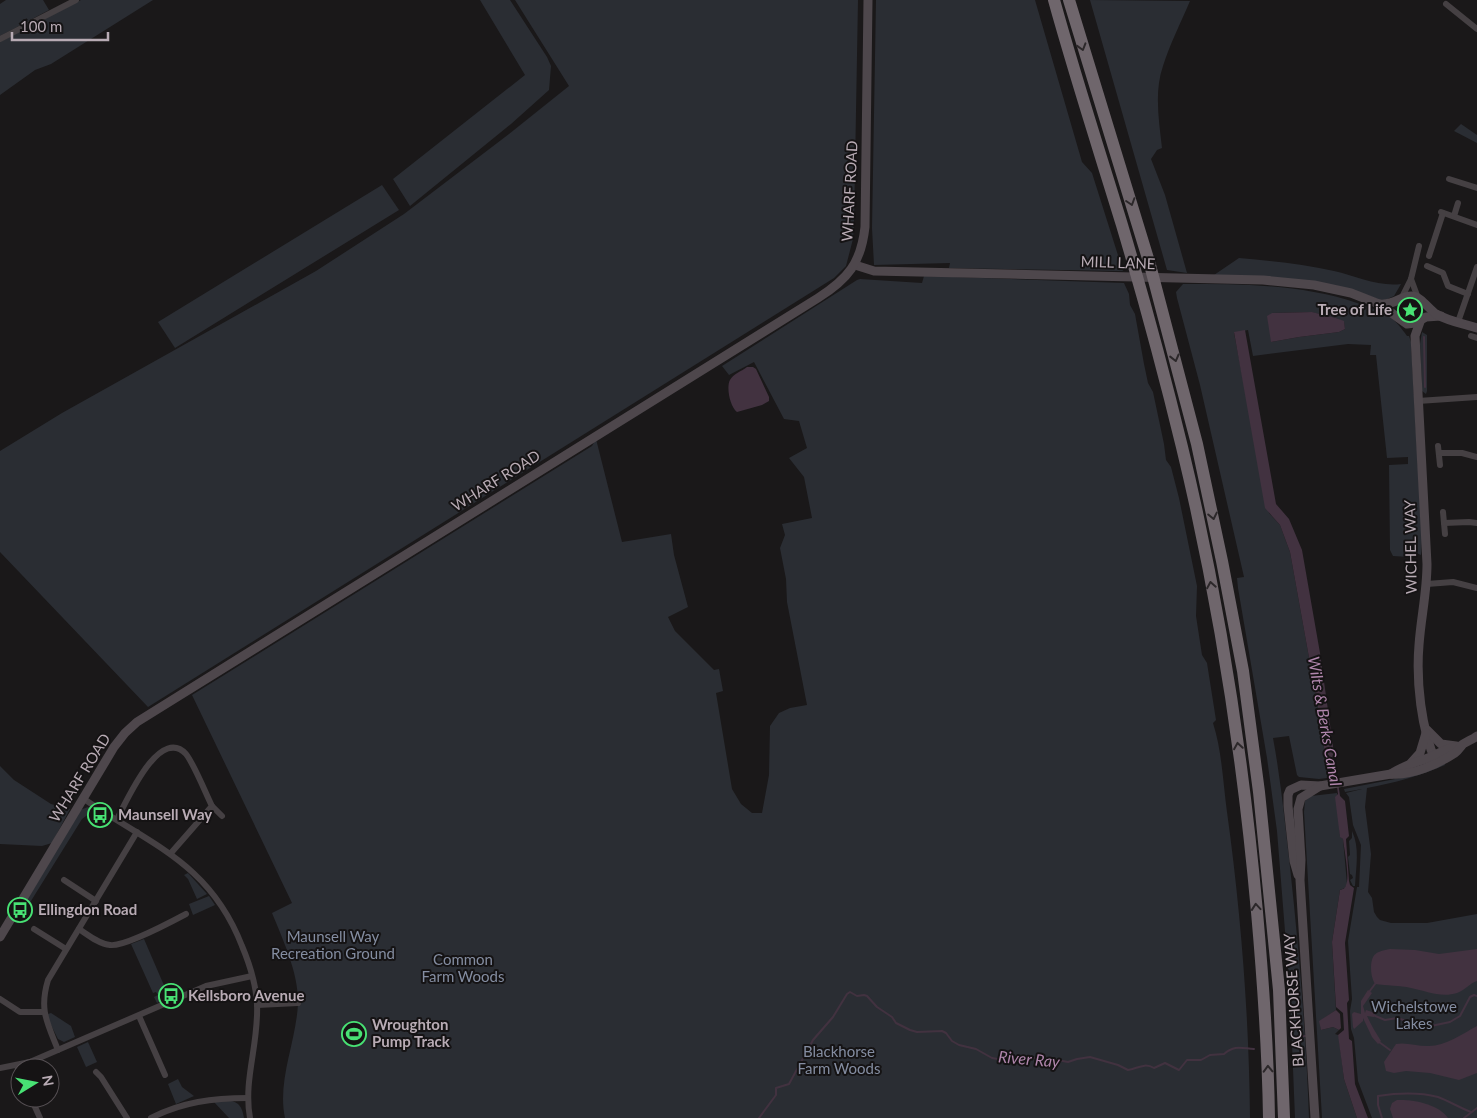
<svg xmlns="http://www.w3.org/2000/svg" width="1477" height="1118" viewBox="0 0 1477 1118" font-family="Lato,sans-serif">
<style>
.green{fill:#2a2d33;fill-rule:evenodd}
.water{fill:#423240}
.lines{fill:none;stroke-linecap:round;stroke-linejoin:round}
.stream{stroke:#423240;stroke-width:2}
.street{stroke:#454043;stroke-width:6}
.secondary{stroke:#4e474c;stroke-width:9}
.highway{stroke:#6f666c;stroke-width:12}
.oneway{stroke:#2c282a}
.labels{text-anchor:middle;stroke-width:4;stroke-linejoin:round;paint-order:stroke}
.street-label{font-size:15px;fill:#b8abb4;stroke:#151314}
.poi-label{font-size:15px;font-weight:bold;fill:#b8abb4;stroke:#151314;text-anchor:start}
.park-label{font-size:15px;fill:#848da1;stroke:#151314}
.water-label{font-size:16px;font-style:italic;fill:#b086ac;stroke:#151314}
</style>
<rect width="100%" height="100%" fill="#1a1819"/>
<g class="green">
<polygon points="6,0 43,0 49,10 0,36 0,4"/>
<polygon points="81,0 153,0 51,64 35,70 0,95 0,42"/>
<polygon points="480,0 510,0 547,57 551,66 549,90 511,124 410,206 393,179 525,75"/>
<polygon points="515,0 858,0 854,223 853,239 846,266 834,278 148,707 0,552 0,451 62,413 316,271 404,214 509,134 569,86"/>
<polygon points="876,0 1035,0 1082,162 1092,173 1123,271 949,268 950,263 874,265 872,228"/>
<path d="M1090 0 1190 1C1181 22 1170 44 1163 66 1154 92 1159 121 1162 148L1157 150 1151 159 1165 195 1187 273 1167 270Z"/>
<polygon points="1461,124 1477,135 1477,143 1454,131"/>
<polygon points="382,185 399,210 175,348 158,322"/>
<path d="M1239 258C1271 261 1302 264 1334 271 1356 276 1379 287 1401 284L1394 296 1383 301 1364 294 1214 275Z"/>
<path d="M924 276 1124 283 1129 294 1130 305 1135 314 1144 364 1148 383 1153 392 1164 444 1166 460 1171 467 1179 498 1197 586 1196 616 1202 655 1207 663 1216 720 1213 723C1222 751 1223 783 1227 812 1241 913 1249 1016 1250 1118H285C277 1081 296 1042 298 1004 299 974 283 940 272 913L292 903 192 695 592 446 596 439 622 542 671 534 674 555 688 607 668 617 675 631 714 670 719 669 723 691 716 693 732 789 741 804 752 813H762L769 775 770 726 779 713 790 708 807 705 787 602 786 579 780 548 785 535 782 524 812 518 804 477 789 458 807 448 799 421 784 419 754 362 729 375 722 366 857 280 860 279 922 283Z"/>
<path d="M1183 284C1241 284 1301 284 1357 303 1368 307 1379 310 1389 316 1396 321 1402 329 1407 336H1409L1411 342 1422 539 1421 555 1414 552 1409 557 1393 556 1390 550 1389 465 1408 464V457L1387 458 1376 355H1370L1371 345 1348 344 1253 356 1248 330 1234 333 1269 513 1280 525 1290 552 1319 713 1327 768 1335 773V777L1319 779 1299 777 1297 775 1289 736 1273 738C1281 781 1285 824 1290 867 1299 950 1306 1034 1309 1118H1295L1290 994 1277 831 1267 758 1238 588 1237 578 1244 577 1200 385 1177 298 1176 292ZM1311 312 1336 318 1344 322 1345 329 1339 332 1299 337 1271 342 1272 313Z"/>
<circle cx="1410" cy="310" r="8"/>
<polygon points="1422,332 1427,335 1427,391 1426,394 1422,391 1422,388 1420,344"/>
<path d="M1444 762 1445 765C1420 776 1394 783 1367 788L1365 807 1371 854 1368 892 1372 898 1374 912 1377 917 1380 920 1391 923H1427L1477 914V1118H1372L1358 1081 1354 1038 1351 1029 1350 1011 1352 999 1348 941 1357 887H1359L1361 845 1353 825 1349 797 1346 793 1362 789 1345 792 1344 789 1400 778Z"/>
<polygon points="0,766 14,780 51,804 70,809 52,843 42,846 0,844"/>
<polygon points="1337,793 1340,836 1343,839 1347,884 1345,888 1340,890 1332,942 1336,1010 1320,1021 1321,1030 1333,1027 1339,1030 1335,1034 1338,1035 1339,1038 1344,1079 1357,1118 1322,1118 1304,812 1305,801 1311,796"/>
<polygon points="88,807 94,810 82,819 21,917 18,915 80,810"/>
<path d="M1352 831C1360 848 1356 867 1355 886H1353L1350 880 1353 878 1352 875 1350 874 1348 857 1350 855 1349 841 1352 838Z"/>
<polygon points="188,873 207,894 197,899 188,879 184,875"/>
<polygon points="209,896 215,905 193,915 189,904"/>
<polygon points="144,939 169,997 157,1003 154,997 158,995 156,992 153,993 131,944"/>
<polygon points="51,1013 71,1026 75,1037 64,1042 58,1039 48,1019 48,1014"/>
<polygon points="88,1042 97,1062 86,1067 77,1047"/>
<polygon points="178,1079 182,1087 194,1096 176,1104 168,1084"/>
<path d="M213 1101C230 1101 241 1097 244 1118H229Z"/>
</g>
<g class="water">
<polygon points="1312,312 1336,318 1344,321 1345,329 1339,332 1299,337 1271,342 1267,316 1272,313"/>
<path d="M1245 330 1276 504 1289 519 1302 550 1320 653 1340 796 1345 801 1349 836 1346 839 1349 881 1350 885 1354 888 1345 943 1349 1000 1347 1003 1349 1039 1352 1041 1355 1084 1368 1118H1357L1344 1079 1338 1035 1344 1030 1343 1013 1336 1007 1332 942 1340 890C1343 889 1345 889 1346 885 1350 877 1344 849 1343 839L1340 837 1335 797 1338 794 1335 773 1327 768 1319 713 1290 552 1280 525 1265 508 1234 332Z"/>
<path d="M747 367H753L756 369 769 397V401L762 405 737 412C730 407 726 387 730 380 733 374 742 371 747 367Z"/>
<path d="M1390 949 1415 950 1439 954 1477 949V981C1470 983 1465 990 1457 993 1441 998 1426 991 1411 988 1399 985 1387 986 1375 984 1372 979 1371 974 1371 967 1372 953 1376 952 1390 949Z"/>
<path d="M1368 990 1372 993 1363 1006 1365 1013 1366 1010 1375 1013 1374 1017 1367 1016C1371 1025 1376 1033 1381 1041L1378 1044 1372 1037 1363 1018V1021L1354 1029 1353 1027 1352 1014 1354 1012 1361 1014V1001Z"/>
<polygon points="1336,1010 1340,1014 1341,1028 1339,1030 1333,1027 1321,1030 1319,1021"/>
<path d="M1477 1026V1073L1459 1080 1430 1073 1406 1071 1394 1073 1386 1071 1384 1062 1396 1044C1406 1042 1416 1046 1427 1046 1444 1047 1462 1034 1477 1026Z"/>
<path d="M1397 1100C1412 1099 1439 1104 1448 1118H1393L1390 1109 1392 1103Z"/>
</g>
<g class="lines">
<g class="stream">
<polyline points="1424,337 1425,387"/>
<polyline points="1369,992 1375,984"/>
<polyline points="1373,1015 1385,1020 1397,1018 1422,1026 1431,1026 1450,1022 1460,1016 1470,997 1474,995 1477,996"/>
<polyline points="1292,1037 1305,1036"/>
<polyline points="1379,1042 1390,1050"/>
<path d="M759 1118 776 1095V1088L789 1084 813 1040 833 1017 847 994 850 992 857 996 864 995 867 996 877 1007 892 1017 896 1023 910 1030 917 1032 942 1031 946 1033 952 1041 959 1045 976 1049 992 1058 1003 1060 1024 1058H1047L1068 1062 1077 1059 1090 1057 1118 1065 1128 1070C1137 1069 1144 1062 1154 1068L1165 1063 1179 1070 1187 1060H1201L1210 1055 1224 1054C1235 1045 1240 1048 1254 1049"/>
<path d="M1382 1118 1378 1105V1096C1398 1093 1418 1092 1438 1097 1449 1101 1460 1108 1471 1112"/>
<polyline points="1464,1118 1477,1108"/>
</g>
<g class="street">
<polyline points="1446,4 1477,29"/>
<polyline points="0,39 76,0"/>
<polyline points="1449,179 1477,188"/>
<polyline points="1441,212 1477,225"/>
<polyline points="1454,216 1458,203"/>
<polyline points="1429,256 1443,213"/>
<polyline points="1427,266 1443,273 1448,286 1468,294"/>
<polyline points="1411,279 1418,298"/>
<polyline points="1401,299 1411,279 1419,246"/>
<polyline points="1458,322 1477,267"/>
<polyline points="1471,336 1477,338"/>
<polyline points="1418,401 1477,397"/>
<polyline points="1438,446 1440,465"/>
<polyline points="1439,453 1462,453 1477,457"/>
<polyline points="1443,512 1445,534"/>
<polyline points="1444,523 1469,522 1477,523"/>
<polyline points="1427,584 1453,582 1477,588"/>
<path d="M84 799C151 845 210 863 242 946 250 965 256 984 257 1004 259 1044 243 1080 250 1118"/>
<polyline points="212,806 222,816"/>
<path d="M117 819C126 803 159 725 186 754 194 764 206 794 212 806L171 853"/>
<polyline points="64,880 96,901"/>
<polyline points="34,929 66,949"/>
<path d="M79 929C88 935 99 944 110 945 124 947 171 922 186 914"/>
<polyline points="0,999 20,1012 43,1012"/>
<polyline points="257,1005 298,1003"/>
<polyline points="139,1016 165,1075"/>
<path d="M58 1050C47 1022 39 1010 48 980L137 832"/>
<polyline points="17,1066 20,1073"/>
<polyline points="0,1068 30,1062 206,986 252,976"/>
<polyline points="96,1072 101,1077 127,1118"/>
<polyline points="31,1098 40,1118"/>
<path d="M151 1118C182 1102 213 1098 248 1098"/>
</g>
<g class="secondary">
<polyline points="855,265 874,271 1263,280 1314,285 1351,293 1379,304 1407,324 1415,323 1426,317 1441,316"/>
<path d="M1379 304C1395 306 1401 295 1412 296 1420 296 1429 309 1436 314 1448 321 1464 324 1477 328"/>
<path d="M1421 319 1415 336 1427 564C1427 592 1421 617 1419 645 1416 681 1421 729 1436 762"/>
<polyline points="1427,730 1441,744 1456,746"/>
<polyline points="1411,763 1420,753 1426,733"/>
<path d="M1391 774C1402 766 1415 763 1428 758 1439 754 1449 746 1461 746"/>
<path d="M1298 875 1294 861 1288 806V795L1290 790 1301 785 1320 786 1391 774C1412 776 1438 764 1455 753 1459 750 1460 747 1463 744 1468 741 1473 739 1477 736"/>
<path d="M0 937 114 747 125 733 137 722 818 298C848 279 861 263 865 227L868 0"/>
<polyline points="1315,1118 1300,880 1301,860 1298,809 1301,798 1320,786"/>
</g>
<g class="highway">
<path d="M1054 0C1075 76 1099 150 1122 225 1144 299 1164 373 1182 447 1219 600 1243 756 1257 912 1263 980 1268 1049 1269 1118"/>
<polyline points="1069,0 1150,265 1197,444 1222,561 1243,671 1259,792 1279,990 1284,1118"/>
</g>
</g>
<defs><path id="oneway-chevron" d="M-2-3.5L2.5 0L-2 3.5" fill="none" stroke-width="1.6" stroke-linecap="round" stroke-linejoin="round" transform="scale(1.25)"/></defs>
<g class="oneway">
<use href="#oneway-chevron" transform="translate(1082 47) rotate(73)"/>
<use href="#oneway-chevron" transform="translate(1131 202) rotate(72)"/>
<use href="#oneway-chevron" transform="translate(1175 358) rotate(76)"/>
<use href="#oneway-chevron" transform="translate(1213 516) rotate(78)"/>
<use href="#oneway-chevron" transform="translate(1211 585) rotate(-100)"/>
<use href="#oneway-chevron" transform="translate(1238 746) rotate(-99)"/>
<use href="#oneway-chevron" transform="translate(1256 907) rotate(-95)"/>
<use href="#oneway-chevron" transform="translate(1268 1069) rotate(-92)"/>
</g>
<defs>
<symbol id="sight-ring" viewBox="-11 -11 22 22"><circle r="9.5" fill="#151314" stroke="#48e274" stroke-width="1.5"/><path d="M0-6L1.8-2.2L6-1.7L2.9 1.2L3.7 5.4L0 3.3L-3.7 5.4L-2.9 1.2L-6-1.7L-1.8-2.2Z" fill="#48e274"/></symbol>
<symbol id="bus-ring" viewBox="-11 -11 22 22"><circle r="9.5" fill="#151314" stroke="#48e274" stroke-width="1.5"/><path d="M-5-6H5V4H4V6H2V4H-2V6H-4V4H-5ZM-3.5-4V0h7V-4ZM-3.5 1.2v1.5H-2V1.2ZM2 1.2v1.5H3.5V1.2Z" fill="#48e274"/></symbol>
<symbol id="stadium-ring" viewBox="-11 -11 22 22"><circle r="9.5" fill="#151314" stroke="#48e274" stroke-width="1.5"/><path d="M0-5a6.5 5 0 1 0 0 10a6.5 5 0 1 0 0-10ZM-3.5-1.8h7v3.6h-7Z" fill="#48e274"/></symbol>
</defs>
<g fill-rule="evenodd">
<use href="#sight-ring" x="1396" y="296" width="28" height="28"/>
<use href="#bus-ring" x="86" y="801" width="28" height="28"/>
<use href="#bus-ring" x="6" y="896" width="28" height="28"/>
<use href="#bus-ring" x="157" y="982" width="28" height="28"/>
<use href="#stadium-ring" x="340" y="1020" width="28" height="28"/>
</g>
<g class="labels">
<g class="street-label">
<text transform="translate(850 191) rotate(-87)" y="5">WHARF ROAD</text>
<text transform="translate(1118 263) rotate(2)" y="5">MILL LANE</text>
<text transform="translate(496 481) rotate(-32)" y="5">WHARF ROAD</text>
<text transform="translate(1411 547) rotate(-91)" y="5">WICHEL WAY</text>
<text transform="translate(80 778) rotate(-58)" y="5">WHARF ROAD</text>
<text transform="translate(1294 1000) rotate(-94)" y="5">BLACKHORSE WAY</text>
</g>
<g class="poi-label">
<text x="1392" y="315" text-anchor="end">Tree of Life</text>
<text x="118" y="820">Maunsell Way</text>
<text x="38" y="915">Ellingdon Road</text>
<text x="188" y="1001">Kellsboro Avenue</text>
<text x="372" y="1030">Wroughton<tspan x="372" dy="17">Pump Track</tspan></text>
</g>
<g class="park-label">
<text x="333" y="942">Maunsell Way<tspan x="333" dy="17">Recreation Ground</tspan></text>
<text x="463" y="965">Common<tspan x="463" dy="17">Farm Woods</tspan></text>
<text x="1414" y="1012">Wichelstowe<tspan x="1414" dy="17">Lakes</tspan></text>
<text x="839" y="1057">Blackhorse<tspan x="839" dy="17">Farm Woods</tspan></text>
</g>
<g class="water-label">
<text transform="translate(1325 721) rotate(80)" y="6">Wilts &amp; Berks Canal</text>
<text transform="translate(1029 1059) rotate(5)" y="6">River Ray</text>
</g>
</g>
<g transform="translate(35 1083) rotate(80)"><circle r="24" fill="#151314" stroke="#565054"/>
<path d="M0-4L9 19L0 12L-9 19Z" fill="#48e274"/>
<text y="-8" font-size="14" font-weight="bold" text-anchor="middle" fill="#b8abb4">N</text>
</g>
<path d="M12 32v8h96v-8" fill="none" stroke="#b8abb4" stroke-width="2.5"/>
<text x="20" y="32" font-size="15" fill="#b8abb4" stroke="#151314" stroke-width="4" paint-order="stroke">100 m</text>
</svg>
